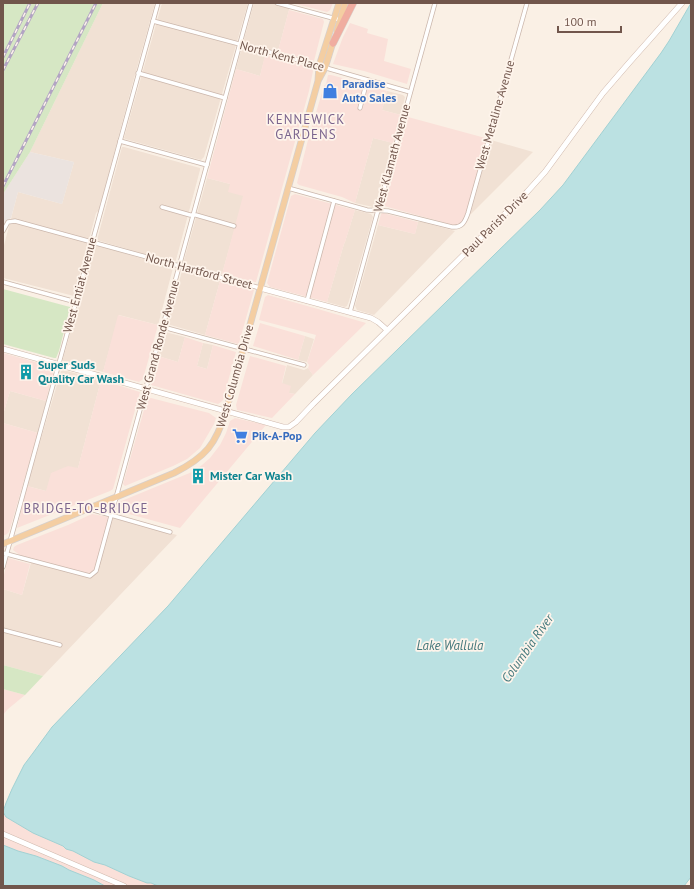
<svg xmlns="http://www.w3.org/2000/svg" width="694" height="889" viewBox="0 0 694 889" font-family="'PT Sans',sans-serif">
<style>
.residential{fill:#f1e1d4}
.commercial{fill:#fae0d9}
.industrial{fill:#ebe3df}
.green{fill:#d6e7c4}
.water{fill:#bbe1e2;stroke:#a2d1d3}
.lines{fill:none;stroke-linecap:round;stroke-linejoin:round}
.street-casing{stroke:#cbb7ac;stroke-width:5}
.secondary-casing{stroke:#d0b9ad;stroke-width:6}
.primary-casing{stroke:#d7d0cd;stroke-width:7}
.highway-casing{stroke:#d7d0cd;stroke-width:8}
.street{stroke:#fff;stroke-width:3.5}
.secondary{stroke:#fff;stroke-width:5}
.primary{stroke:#f4cea2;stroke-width:5.5}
.highway{stroke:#f0ada0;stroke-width:7}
.rail-casing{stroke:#b2a4c3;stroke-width:3}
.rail{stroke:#fef4eb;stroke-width:1.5;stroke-dasharray:4.5;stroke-linecap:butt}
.labels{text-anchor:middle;stroke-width:3.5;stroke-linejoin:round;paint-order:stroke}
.street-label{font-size:12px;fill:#71564c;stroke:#fef4eb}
.shop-label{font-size:12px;font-weight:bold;fill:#366cbe;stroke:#fef4eb;text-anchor:start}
.culture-label{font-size:12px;font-weight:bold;fill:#0d838f;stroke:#fef4eb;text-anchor:start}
.neighbourhood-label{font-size:13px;letter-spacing:1px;fill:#7b648d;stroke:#fef4eb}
.water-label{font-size:13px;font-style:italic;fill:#44787c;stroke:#fef4eb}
</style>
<rect width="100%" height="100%" fill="#faf0e5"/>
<g class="residential">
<polygon points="103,3 155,3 133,82 99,210 96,213 74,296 3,278 3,249 18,192 62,204 74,162 30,152"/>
<polygon points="162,3 248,3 204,157 201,160 125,139 124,138"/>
<polygon points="254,3 292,3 289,10 278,51 267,49 260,76 236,69"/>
<polygon points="387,91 403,95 405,97 401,115 382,110"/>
<polygon points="373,138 393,143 376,203 373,207 355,203"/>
<polygon points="491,140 533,152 470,215"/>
<polygon points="122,147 124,147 200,168 200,170 176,260 174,263 97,240"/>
<polygon points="207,178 230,184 244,196 222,274 183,264"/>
<polygon points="355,210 371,214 373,217 349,301 347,306 345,307 327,302 344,244 345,242"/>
<polygon points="418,222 422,222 455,231 374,315 357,310 355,306 378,225 415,234"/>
<polygon points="97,245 173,268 158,325 119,315 103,372 65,362 63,361 63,359 94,248"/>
<polygon points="182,271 220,281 205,335 167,324"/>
<polygon points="165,332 185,337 178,362 158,356"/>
<polygon points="305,336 314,339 307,362 298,360"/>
<polygon points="203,343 213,345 207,369 197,366"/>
<polygon points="287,365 304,370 308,368 313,375 295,394 289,393 282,384"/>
<polygon points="63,370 101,380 78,468 46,491 27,486 61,371"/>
<polygon points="10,391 46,401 38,433 3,423 3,415"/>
<polygon points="109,517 177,535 43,676 3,665 3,589 22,595 32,559 93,576"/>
</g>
<g class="commercial">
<polygon points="292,3 333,3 330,10 327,12"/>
<polygon points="289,10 323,19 324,22 314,61 278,51"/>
<polygon points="350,23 368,29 367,33 388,39 384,61 411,69 407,84 364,71 333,64 343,37"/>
<polygon points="265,55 309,67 312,69 313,71 309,91 256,282 255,282 222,274 243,196 228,192 230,184 207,178 236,69 260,76"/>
<polygon points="328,75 331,75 362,83 387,91 382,110 401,115 393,143 373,138 355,203 342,197 299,185 297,183 309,136 324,86 326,84"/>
<polygon points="408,117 489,139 476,179 465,217 460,224 453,225 384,206"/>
<polygon points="295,194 355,210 345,242 344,244 327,302 270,287 267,283 291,196"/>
<polygon points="383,213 418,222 415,234 378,225 381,214"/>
<polygon points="220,281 254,290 239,343 238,344 205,335"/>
<polygon points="268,295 318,309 366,323 313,375 308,368 309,365 307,362 316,335 259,320 265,297"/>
<polygon points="118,315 158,325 143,379 139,382 103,372"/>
<polygon points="260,323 305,336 298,360 253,346"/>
<polygon points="185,337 203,343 197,366 207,369 213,345 236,352 223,400 221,402 218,404 151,385 158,356 178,362"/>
<polygon points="3,353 53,367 54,369 46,401 10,391 3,415"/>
<polygon points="250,356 286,366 282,383 291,386 289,393 295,394 272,418 237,410 236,405"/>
<polygon points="101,380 140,392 113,489 110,491 17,528 27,486 46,491 51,473 68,466 78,468"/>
<polygon points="151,398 209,413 216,418 214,424 200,448 187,459 173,466 125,486 123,484 147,399"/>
<polygon points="235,418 266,425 180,528 118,511 116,509 117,506 119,502 192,472 202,465 210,458 220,445 226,433 230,421"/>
<polygon points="3,423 38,433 9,532 7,534 3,536"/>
<polygon points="92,514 109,517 94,576 21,556 13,550 14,547 17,545 68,525"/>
<polygon points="8,558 30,564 22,595 3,589 3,579"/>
<polygon points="3,689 25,695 8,709 3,715"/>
<polygon points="5,815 27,829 63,846 66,849 73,850 94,862 105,865 129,876 147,883 151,883 158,886 105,886 94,880 69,870 62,866 36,856 18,852 3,845 3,817"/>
</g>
<polygon class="industrial" points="30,152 74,162 62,204 18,192 11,218 6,221 3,225 3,194"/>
<g class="green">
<polygon points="3,3 103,3 30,152 3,194"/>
<polygon points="3,289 70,307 70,308 59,351 56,358 54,358 3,344"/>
<polygon points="3,665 43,676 25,695 3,689"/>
</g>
<g class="water">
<polygon points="691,3 691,877 684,886 158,886 151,883 147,883 129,876 105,865 94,862 73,851 66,849 63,846 33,833 6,817 3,812 6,803 12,789 24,765 33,753 52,727 168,606 315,433 352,394 540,210 563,185 661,53 669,41"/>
<polygon points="3,845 18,851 36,856 62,866 69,870 94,880 105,886 3,886"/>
</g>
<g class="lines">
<defs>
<g id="street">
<polyline points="277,3 340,20"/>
<polyline points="153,21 288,57 410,92"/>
<polyline points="138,73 225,98"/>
<polyline points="360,108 367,80"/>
<polyline points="120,141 207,165"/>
<path d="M288 188 367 210 388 211 452 227C462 228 465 222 468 213L527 3"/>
<polyline points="162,207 190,215 196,215 234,226"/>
<polyline points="3,231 8,222 15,221 260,288"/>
<polyline points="3,282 76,302"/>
<polyline points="307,301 334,201"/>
<polyline points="350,312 435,3"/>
<polyline points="163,327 304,365"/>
<polyline points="90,509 170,532"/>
<polyline points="3,553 90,576 96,571 251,3"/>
<polyline points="3,567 158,3"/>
<polyline points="3,630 60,645"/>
</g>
<g id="secondary">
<polyline points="260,288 371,318 378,322 387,330"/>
<polyline points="3,349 283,427 289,427 296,422 313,404 527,192 545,172 603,93 628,64 682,3"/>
<polyline points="3,834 124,886"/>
</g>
<g id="primary">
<polyline points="337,31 345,3"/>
<polyline points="319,79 325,68 334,39"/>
<path d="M3 544 174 473C206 457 216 444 226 411L318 81 319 66 339 3"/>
</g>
<polyline id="highway" points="333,43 353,3"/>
</defs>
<use href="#street" class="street-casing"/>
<use href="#secondary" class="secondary-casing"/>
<use href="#primary" class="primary-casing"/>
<use href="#highway" class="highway-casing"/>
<use href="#street" class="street"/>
<use href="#secondary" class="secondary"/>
<use href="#primary" class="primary"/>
<use href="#highway" class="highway"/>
<defs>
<g id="rail">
<polyline points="3,57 30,3"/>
<polyline points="3,70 38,3"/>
<polyline points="3,186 96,3"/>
</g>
</defs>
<use href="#rail" class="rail-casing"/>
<use href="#rail" class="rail"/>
</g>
<defs>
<symbol id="shop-bare" viewBox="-9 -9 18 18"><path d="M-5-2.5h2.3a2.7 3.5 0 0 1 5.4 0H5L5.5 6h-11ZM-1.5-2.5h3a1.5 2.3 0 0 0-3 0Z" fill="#3f7fe0" stroke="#fef4eb" stroke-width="2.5" paint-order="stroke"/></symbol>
<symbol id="building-bare" viewBox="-9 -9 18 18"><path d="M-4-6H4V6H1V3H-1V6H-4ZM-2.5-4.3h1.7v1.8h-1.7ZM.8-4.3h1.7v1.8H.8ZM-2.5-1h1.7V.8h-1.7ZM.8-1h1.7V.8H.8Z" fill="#0f9aa8" stroke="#fef4eb" stroke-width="2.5" paint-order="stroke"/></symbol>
<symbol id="supermarket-bare" viewBox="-9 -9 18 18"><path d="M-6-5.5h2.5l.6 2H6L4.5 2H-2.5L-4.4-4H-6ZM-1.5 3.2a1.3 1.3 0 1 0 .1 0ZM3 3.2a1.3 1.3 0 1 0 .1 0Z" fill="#3f7fe0" stroke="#fef4eb" stroke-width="2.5" paint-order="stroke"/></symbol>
</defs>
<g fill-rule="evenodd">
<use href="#shop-bare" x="319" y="80" width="22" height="22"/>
<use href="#building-bare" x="15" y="361" width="22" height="22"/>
<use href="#supermarket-bare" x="229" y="425" width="22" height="22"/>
<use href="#building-bare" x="187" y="465" width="22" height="22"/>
</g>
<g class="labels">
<g class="street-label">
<text transform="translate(282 56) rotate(15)" y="4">North Kent Place</text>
<text transform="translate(495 115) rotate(-74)" y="4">West Metaline Avenue</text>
<text transform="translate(392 158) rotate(-75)" y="4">West Klamath Avenue</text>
<text transform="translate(495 224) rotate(-45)" y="4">Paul Parish Drive</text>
<text transform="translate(199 271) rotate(15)" y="4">North Hartford Street</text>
<text transform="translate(80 285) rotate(-75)" y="4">West Entiat Avenue</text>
<text transform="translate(158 345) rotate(-75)" y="4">West Grand Ronde Avenue</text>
<text transform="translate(235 376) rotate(-74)" y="4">West Columbia Drive</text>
</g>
<g class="shop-label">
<text x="342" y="88">Paradise<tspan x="342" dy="14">Auto Sales</tspan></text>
<text x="252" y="440">Pik-A-Pop</text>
</g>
<g class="culture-label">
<text x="38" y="369">Super Suds<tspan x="38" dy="14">Quality Car Wash</tspan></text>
<text x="210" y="480">Mister Car Wash</text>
</g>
<g class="neighbourhood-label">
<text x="306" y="124">KENNEWICK<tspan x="306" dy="15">GARDENS</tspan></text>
<text x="86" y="513">BRIDGE-TO-BRIDGE</text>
</g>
<g class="water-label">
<text x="450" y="650">Lake Wallula</text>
<text transform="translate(527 648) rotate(-55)" y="5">Columbia River</text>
</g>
</g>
<rect width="694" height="889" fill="none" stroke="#71564c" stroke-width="8"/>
<path d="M558 26v6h63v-6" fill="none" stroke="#71564c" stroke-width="2"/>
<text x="564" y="26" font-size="12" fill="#71564c" stroke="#fef4eb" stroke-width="3" paint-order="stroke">100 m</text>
</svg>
